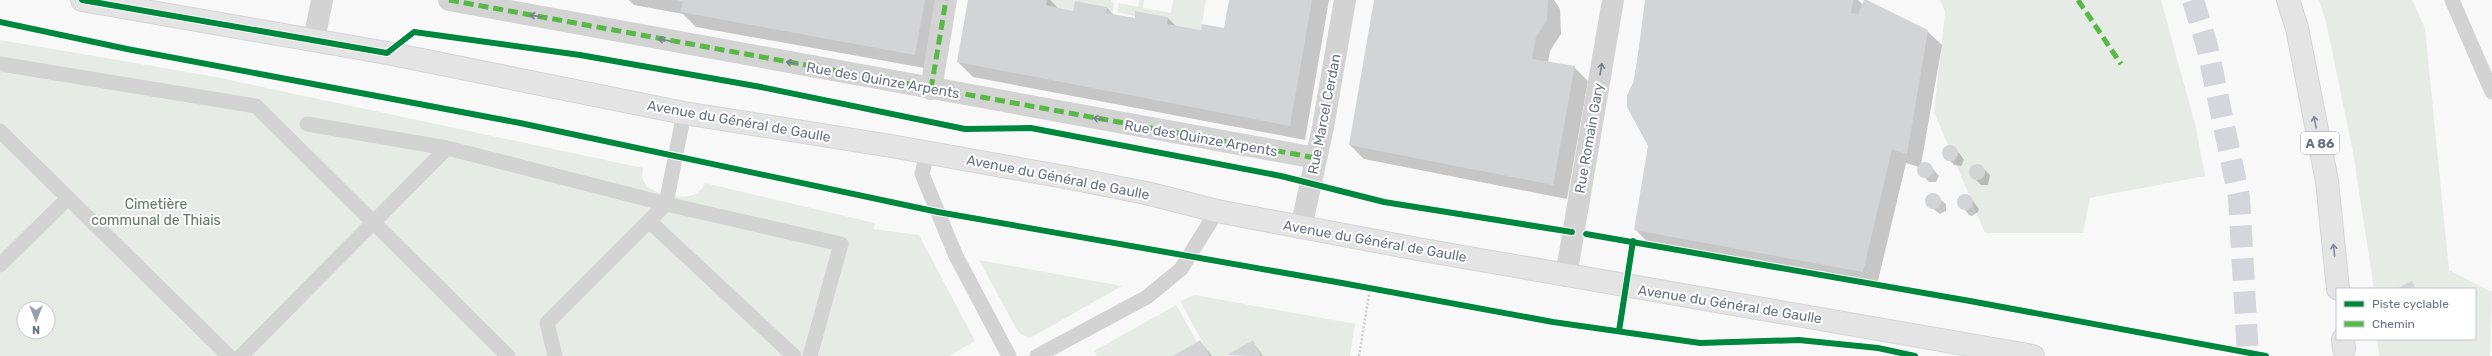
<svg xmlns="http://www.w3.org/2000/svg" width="2492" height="356" viewBox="0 0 2492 356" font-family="Rubik,sans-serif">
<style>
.green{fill:#e7ebe6;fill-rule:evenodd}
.shadow{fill:#0003}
.building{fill:#d3d4d5}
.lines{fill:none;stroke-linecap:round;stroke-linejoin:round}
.highway-tunnel{stroke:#d4d6dc;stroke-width:22;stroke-dasharray:22 11;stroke-linecap:butt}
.secondary-casing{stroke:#d4d5d7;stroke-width:24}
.highway-casing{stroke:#d4d4d6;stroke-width:24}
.path{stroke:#cfcfd1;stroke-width:2.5;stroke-dasharray:2 2;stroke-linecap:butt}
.lane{stroke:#d3d3d4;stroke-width:15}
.street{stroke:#d3d3d4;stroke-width:22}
.secondary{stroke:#e4e4e5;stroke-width:22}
.highway{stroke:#e4e4e5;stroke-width:22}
.quiet{stroke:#58b947;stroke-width:5;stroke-dasharray:10 5;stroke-linecap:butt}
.cycleway-casing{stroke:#fff;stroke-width:8}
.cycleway{stroke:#00873e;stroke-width:6}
.oneway{stroke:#788093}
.oneway2{stroke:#81889b}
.labels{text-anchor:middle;stroke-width:4;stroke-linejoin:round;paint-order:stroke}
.shield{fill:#fff;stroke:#959cac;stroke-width:1}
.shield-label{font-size:13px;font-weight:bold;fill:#687188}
.street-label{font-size:14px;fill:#687188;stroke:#fff}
.park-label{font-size:14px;fill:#637a65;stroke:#fff}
</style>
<rect width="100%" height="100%" fill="#f8f8f8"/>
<g class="green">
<polygon points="1047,0 1111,0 1111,2 1114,3 1113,12 1107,10 1107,7 1075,1 1073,11 1046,5"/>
<polygon points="1140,0 1144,0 1143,8 1171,13 1173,0 1206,0 1201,30 1167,24 1168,17 1136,11 1135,16 1117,12 1119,3 1138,7"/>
<polygon points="1940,0 2161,0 2196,128 2205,176 2090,198 2083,233 1985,233 1934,112 1945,12"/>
<polygon points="2319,0 2412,0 2425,28 2449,270 2492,292 2490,356 2379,356 2377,339 2475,339 2475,289 2374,289 2353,152 2326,22"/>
<path d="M0 40 211 76 643 168 642 178 647 187C663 196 696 205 705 183L875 223 874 229 919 235 975 341 949 356H0ZM24 308H48V332H24Z"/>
<polygon points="979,260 1122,286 1030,338 1021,334 1017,330"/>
<polygon points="1195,295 1355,324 1350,356 1261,356 1253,340 1227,356 1210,356 1180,301"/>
<polygon points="1176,305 1197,342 1172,356 1097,356 1094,351"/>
</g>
<g class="shadow">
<polygon points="629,0 939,0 930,69 696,27 683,14 634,5"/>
<polygon points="969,0 1050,0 1059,9 1074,12 1107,8 1115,16 1135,20 1168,18 1176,26 1202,31 1225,29 1230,0 1329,0 1305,140 973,77 958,62"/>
<polygon points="1375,0 1554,0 1560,9 1561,34 1550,51 1548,63 1574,67 1588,81 1567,199 1364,159 1350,145"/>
<polygon points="1646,0 1858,0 1863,5 1927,31 1942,45 1921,165 1929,164 1939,176 1936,182 1929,182 1918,170 1919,167 1906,163 1877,285 1649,244 1635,229 1650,146 1634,83"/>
<polygon points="1950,146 1960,154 1964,160 1961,166 1954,165 1943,153"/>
<polygon points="1974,166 1984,169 1990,175 1988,185 1981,185 1974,178 1971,172"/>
<polygon points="1933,194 1946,204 1946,211 1940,214 1927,204 1926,201 1930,195"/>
<polygon points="1962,196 1969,196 1979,209 1978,212 1972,216 1969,215 1959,202"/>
<polygon points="1200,341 1212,356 1174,356"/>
<polygon points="1253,342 1263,356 1228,355"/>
</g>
<g class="building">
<polygon points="677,0 925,0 915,55 680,12 683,2"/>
<polygon points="968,0 1047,0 1046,5 1073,11 1075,1 1107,7 1106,13 1135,18 1135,11 1168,17 1167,24 1201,30 1202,24 1224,28 1229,0 1312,0 1290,126 957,62"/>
<polygon points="1374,0 1548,0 1547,20 1536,37 1532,59 1575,66 1553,185 1349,145"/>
<polygon points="1645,0 1853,0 1851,13 1858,14 1864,0 1867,0 1928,30 1907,154 1892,149 1863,272 1634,230 1648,146 1627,107 1627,95 1633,83 1637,62"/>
<circle cx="1950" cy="153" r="8"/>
<circle cx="1925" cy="170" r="8"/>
<circle cx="1977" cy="172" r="8"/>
<circle cx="1933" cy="201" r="8"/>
<circle cx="1965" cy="202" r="8"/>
<polygon points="2412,281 2416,289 2396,289"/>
<polygon points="1200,340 1210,356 1172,356 1197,342"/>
<polygon points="1253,340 1261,356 1227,355"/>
</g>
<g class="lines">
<polyline class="highway-tunnel" points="2193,0 2207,46 2239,197 2248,356"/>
<defs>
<polyline id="secondary" points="82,0 387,53 684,113 891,146 1070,178 1146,193 1217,211 1423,250 2033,356"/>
<g id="highway">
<polyline points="2288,0 2297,28 2327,181 2338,289"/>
<polyline points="2343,339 2344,349"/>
</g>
</defs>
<use href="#secondary" class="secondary-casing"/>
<use href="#highway" class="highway-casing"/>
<polyline class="path" points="1359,356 1370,288"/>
<g class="lane">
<polyline points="2452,0 2492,92"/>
<polyline points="0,64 256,106 508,356"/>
<polyline points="307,124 447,148 666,204 841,244 810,356"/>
<polyline points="0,131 229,356"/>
<polyline points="927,153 922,174 956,256 1009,356"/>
<polyline points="649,221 794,356"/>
<polyline points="0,265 68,198"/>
<polyline points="241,356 447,148"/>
<polyline points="555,356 547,323 666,204 684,113"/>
<polyline points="1037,356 1147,297 1181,269 1217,211"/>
</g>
<g class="street">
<polyline points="449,0 1316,158"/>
<polyline points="314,40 322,0"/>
<polyline points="931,89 946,0"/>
<polyline points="1301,228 1323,127 1345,0"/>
<polyline points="1566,276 1613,0"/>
</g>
<use href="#secondary" class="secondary"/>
<use href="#highway" class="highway"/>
<g class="quiet">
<polyline points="449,0 1316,158"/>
<polyline points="2078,0 2121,64"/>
<polyline points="931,89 946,0"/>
</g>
<defs>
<g id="cycleway">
<polyline points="82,0 387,53 414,32 580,55 761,87 965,129 1031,128 1281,176 1384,202 1572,232"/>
<polyline points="0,22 127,49 520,123 938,212 1342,283 1553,322 1700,343 1799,340 1878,348 1915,356"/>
<polyline points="1586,234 1970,301 2266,356"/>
<polyline points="1619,331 1633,241"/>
</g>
</defs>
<use href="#cycleway" class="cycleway-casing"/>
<use href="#cycleway" class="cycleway"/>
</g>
<defs><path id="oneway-shaft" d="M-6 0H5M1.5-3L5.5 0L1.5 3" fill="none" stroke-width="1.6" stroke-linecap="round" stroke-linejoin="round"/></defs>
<g class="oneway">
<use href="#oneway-shaft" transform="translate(536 16) rotate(-170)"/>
<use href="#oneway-shaft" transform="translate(664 40) rotate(-170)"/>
<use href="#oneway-shaft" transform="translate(792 63) rotate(-170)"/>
<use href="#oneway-shaft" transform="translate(1601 69) rotate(-80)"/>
<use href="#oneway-shaft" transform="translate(1099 119) rotate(-170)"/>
</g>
<g class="oneway2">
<use href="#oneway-shaft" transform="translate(2315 122) rotate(-101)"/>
<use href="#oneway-shaft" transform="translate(2334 250) rotate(-96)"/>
</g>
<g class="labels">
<rect class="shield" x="2301" y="132" width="38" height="22" rx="3"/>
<g class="shield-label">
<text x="2320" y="148">A 86</text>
</g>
<g class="street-label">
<text transform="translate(883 80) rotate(10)" y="5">Rue des Quinze Arpents</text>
<text transform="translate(1324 114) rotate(-79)" y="5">Rue Marcel Cerdan</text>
<text transform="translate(739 121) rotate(10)" y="5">Avenue du Général de Gaulle</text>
<text transform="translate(1201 138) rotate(10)" y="5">Rue des Quinze Arpents</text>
<text transform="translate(1589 138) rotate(-80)" y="5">Rue Romain Gary</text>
<text transform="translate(1058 177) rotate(11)" y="5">Avenue du Général de Gaulle</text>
<text transform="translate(1375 241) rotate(10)" y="5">Avenue du Général de Gaulle</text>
<text transform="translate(1730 304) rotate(9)" y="5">Avenue du Général de Gaulle</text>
</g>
<g class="park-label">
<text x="156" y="209">Cimetière<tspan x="156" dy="16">communal de Thiais</tspan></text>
</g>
</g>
<rect x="2336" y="288" width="140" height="52" fill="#ffffff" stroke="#c3c6cf"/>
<rect x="2344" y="301" width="20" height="6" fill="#00873e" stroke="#c3c6cf"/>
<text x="2372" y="308" font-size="12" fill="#687188">Piste cyclable</text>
<rect x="2344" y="321" width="20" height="6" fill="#58b947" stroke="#c3c6cf"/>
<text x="2372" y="328" font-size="12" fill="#687188">Chemin</text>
<g transform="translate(36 320) rotate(180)"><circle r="19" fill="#ffffff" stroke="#c3c6cf"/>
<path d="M0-3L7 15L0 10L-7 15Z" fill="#9aa0af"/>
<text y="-6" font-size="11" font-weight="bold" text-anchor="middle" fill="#687188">N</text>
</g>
</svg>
